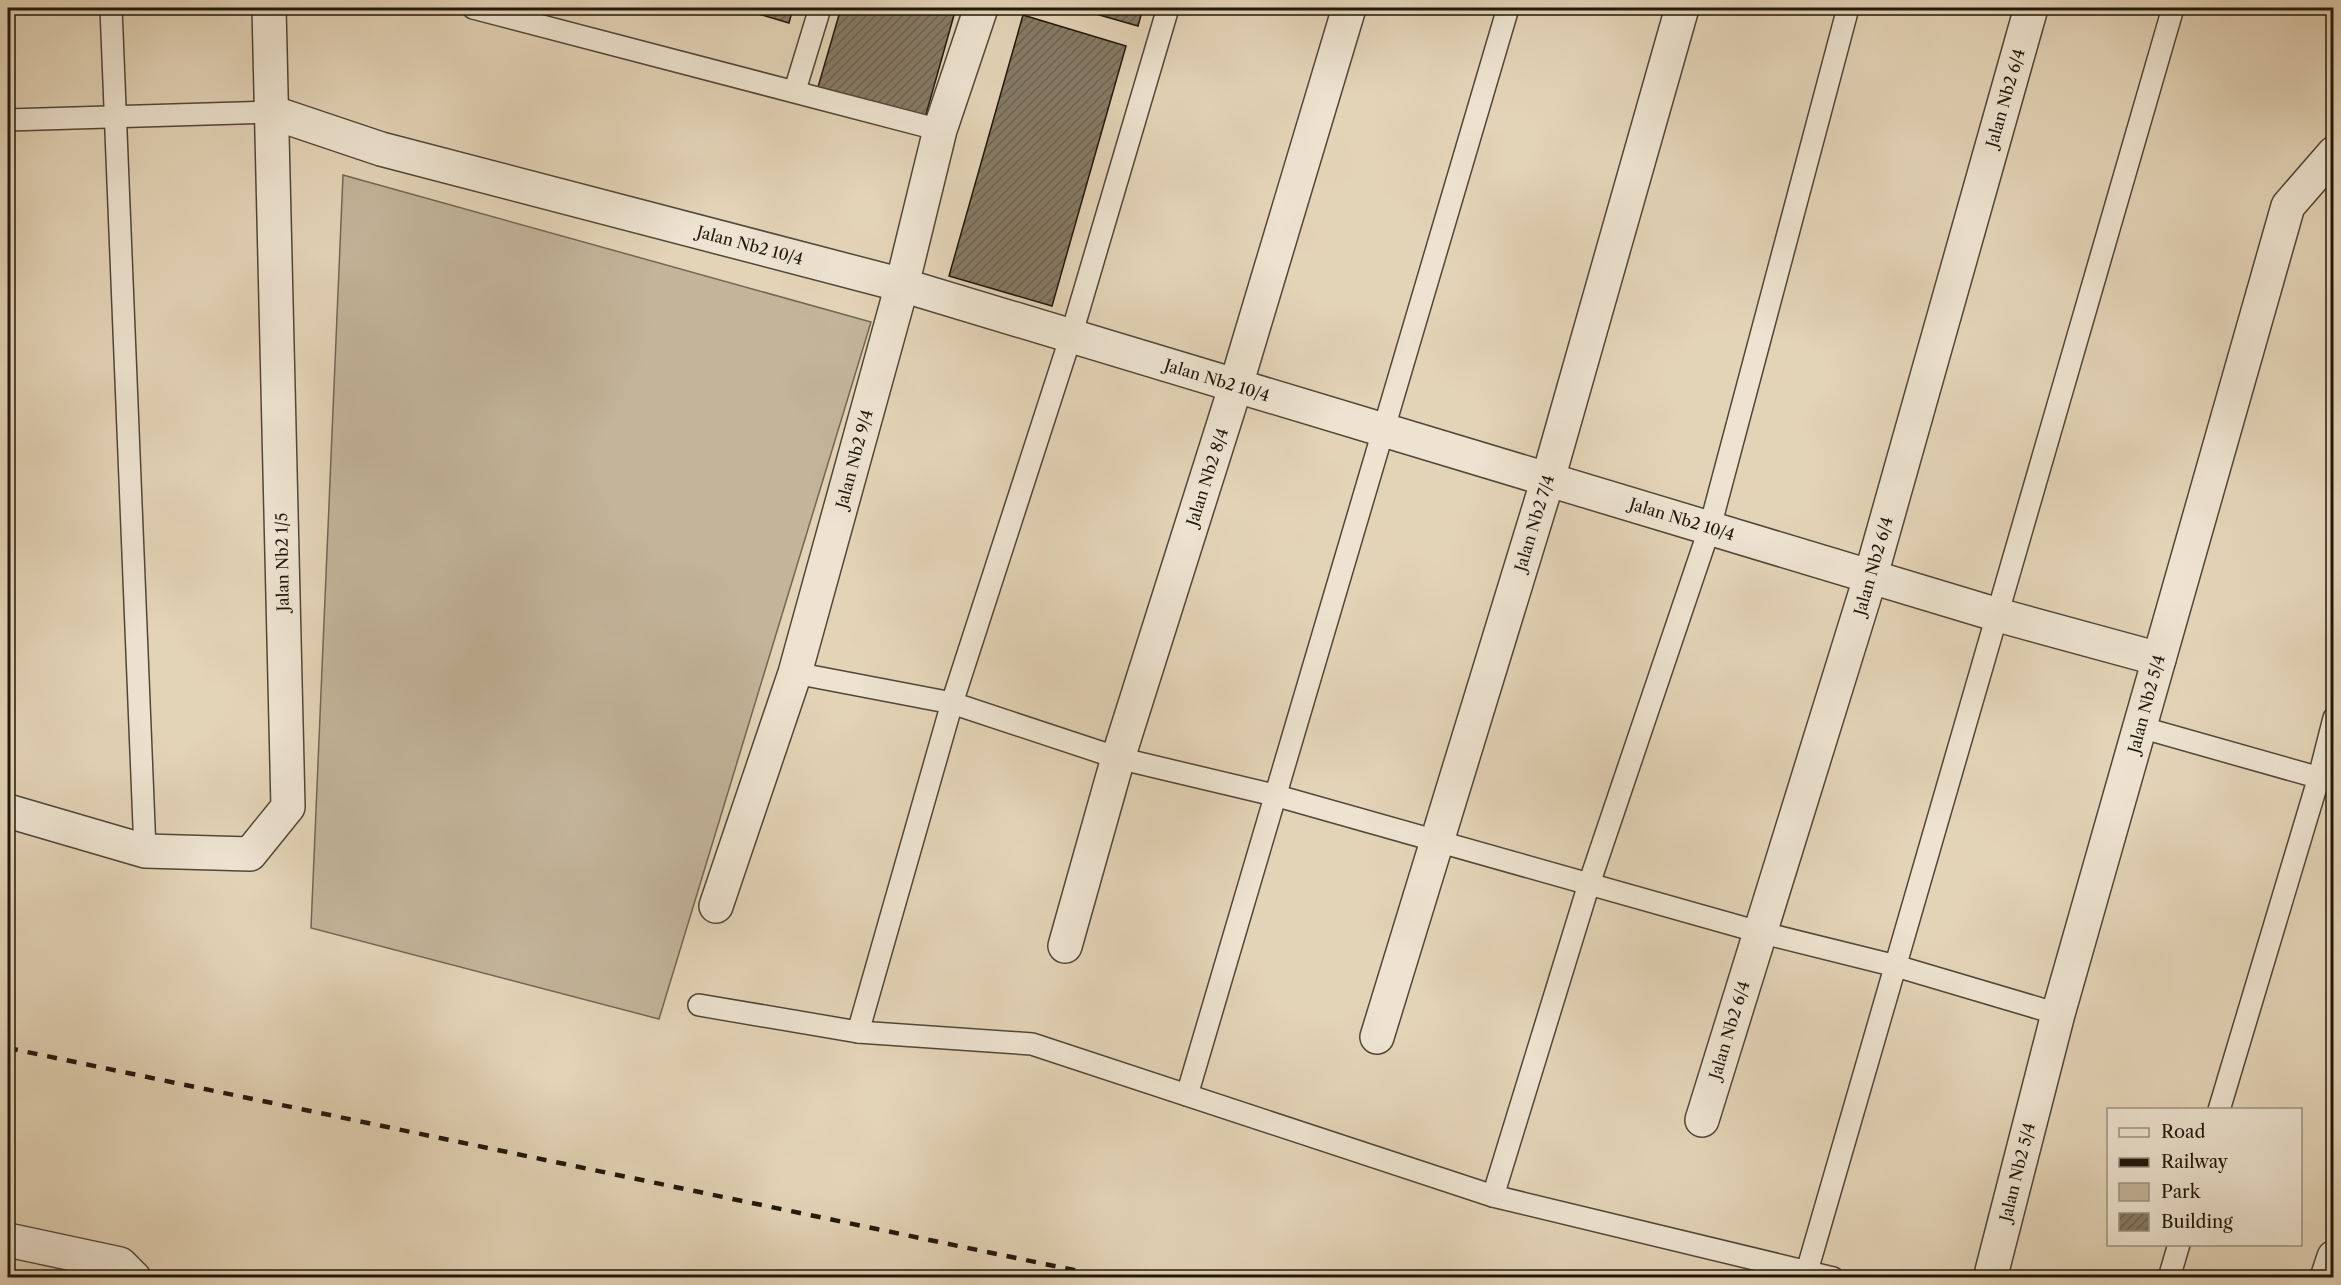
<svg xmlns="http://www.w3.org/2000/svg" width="2341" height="1285" viewBox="0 0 2341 1285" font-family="'Libre Caslon Text',serif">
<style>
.park{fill:#c3b49a;stroke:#726654;stroke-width:1.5}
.building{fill:url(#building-hatch);stroke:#20180d;stroke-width:1.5}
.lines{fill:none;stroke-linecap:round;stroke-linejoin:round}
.service-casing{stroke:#514738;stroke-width:24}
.minor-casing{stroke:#514738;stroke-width:36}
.service{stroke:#ede3d0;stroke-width:21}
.minor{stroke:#ede3d0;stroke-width:33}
.rail{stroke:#20180d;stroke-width:4.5;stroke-dasharray:10 10;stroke-linecap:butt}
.labels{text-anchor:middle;stroke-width:5;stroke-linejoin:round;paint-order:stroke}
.street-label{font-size:16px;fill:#20180d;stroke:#ede3d0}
</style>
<defs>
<pattern id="building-hatch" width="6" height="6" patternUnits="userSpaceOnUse" patternTransform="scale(1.5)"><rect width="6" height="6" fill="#867a65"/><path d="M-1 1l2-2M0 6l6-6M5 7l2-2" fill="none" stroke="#6d6352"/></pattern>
</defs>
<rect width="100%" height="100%" fill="#e4d4b7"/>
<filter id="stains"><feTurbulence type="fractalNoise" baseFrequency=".00333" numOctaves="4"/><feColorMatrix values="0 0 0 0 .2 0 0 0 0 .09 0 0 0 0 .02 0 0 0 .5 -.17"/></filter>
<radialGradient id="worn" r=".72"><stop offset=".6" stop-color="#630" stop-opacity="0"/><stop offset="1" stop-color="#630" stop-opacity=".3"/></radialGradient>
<polygon class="park" points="343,175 871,322 659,1019 311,928"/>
<g class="building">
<polygon points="738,8 793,8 789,23"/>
<polygon points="841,8 956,8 923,125 816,94"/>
<polygon points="1075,8 1143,8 1138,26"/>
<polygon points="1023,15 1126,46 1052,306 949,276"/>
</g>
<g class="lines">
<defs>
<g id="service">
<polyline points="111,8 145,851"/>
<polyline points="473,8 940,130"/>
<polyline points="795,90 820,8"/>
<polyline points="8,120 271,112"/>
<polyline points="795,673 952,703 1118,758 1274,795 1759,932 1896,966 2058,1014"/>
<polyline points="2140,727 2334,782"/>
<polyline points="699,1005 858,1032 1032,1044 1493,1196 1833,1278"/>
<polyline points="858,1032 952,703 1071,336 1168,8"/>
<polyline points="1187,1095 1508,8"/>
<polyline points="2219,1110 2319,777 2334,718"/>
<polyline points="1493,1196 1589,884 1710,527 1848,8"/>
<polyline points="1807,1271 2173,8"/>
<polyline points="2169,1278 2179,1244"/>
</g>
<g id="minor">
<polyline points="271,112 381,149 902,285 1998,615 2159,659"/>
<polyline points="8,811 145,851 250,854 288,807 269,8"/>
<polyline points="716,906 795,673 902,285 940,130 981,8"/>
<polyline points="1065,946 1118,758 1236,385 1349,8"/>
<polyline points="1377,1037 1548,479 1682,8"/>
<polyline points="1702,1120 1871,575 2031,8"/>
<polyline points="8,1240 120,1264 134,1278"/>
<polyline points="1993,1278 1992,1271 2058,1014 2288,206 2334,153"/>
<polyline points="2327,1278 2334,1257"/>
</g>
</defs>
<use href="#service" class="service-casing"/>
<use href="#minor" class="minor-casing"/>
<use href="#service" class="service"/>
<use href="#minor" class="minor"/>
<polyline class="rail" points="8,1048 1112,1278"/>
</g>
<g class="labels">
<g class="street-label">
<text transform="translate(2005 98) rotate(-74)" y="6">Jalan Nb2 6/4</text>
<text transform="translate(750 245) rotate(15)" y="6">Jalan Nb2 10/4</text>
<text transform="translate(1217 380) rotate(17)" y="6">Jalan Nb2 10/4</text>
<text transform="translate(854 459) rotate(-75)" y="6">Jalan Nb2 9/4</text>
<text transform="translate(1207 477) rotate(-72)" y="6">Jalan Nb2 8/4</text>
<text transform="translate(1682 519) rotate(17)" y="6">Jalan Nb2 10/4</text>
<text transform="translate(1534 523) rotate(-73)" y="6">Jalan Nb2 7/4</text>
<text transform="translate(282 562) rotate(-91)" y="6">Jalan Nb2 1/5</text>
<text transform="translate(1873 566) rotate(-74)" y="6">Jalan Nb2 6/4</text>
<text transform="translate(2146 704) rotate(-75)" y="6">Jalan Nb2 5/4</text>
<text transform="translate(1729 1030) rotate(-73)" y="6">Jalan Nb2 6/4</text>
<text transform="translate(2017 1172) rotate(-76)" y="6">Jalan Nb2 5/4</text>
</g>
</g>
<rect width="2341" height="1285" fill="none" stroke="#e4d4b7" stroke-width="30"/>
<rect x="9" y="9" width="2323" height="1267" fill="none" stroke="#20180d" stroke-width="3"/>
<rect x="15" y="15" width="2311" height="1255" fill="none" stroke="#20180d" stroke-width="1.5"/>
<rect x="2107" y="1108" width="195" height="138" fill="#ede3d0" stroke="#9b9282" stroke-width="1.5"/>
<rect x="2119" y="1128" width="30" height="9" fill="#ede3d0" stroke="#9b9282" stroke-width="1.5"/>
<text x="2161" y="1138" font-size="18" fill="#20180d">Road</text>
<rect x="2119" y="1158" width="30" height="9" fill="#20180d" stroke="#9b9282" stroke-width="1.5"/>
<text x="2161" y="1168" font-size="18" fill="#20180d">Railway</text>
<rect x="2119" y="1183" width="30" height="18" fill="#c3b49a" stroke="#9b9282" stroke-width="1.5"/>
<text x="2161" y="1198" font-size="18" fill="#20180d">Park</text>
<rect x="2119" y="1213" width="30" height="18" fill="url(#building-hatch)" stroke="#9b9282" stroke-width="1.5"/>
<text x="2161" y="1228" font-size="18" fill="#20180d">Building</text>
<rect width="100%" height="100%" filter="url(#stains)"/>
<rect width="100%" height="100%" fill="url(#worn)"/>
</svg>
